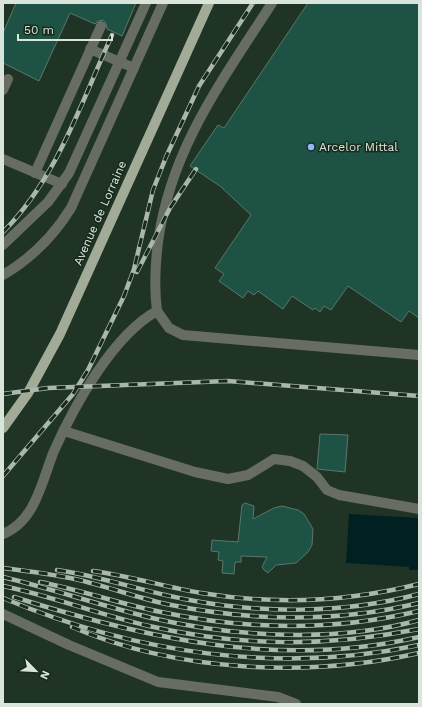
<svg xmlns="http://www.w3.org/2000/svg" width="422" height="707" viewBox="0 0 422 707" font-family="'Work Sans',sans-serif">
<style>
.water{fill:#012021}
.building{fill:#1d5245;stroke:#5a776e}
.lines{fill:none;stroke-linecap:round;stroke-linejoin:round}
.minor{stroke:#686d63;stroke-width:10}
.major{stroke:#a1ab97;stroke-width:10}
.rail-casing{stroke:#a9b7ac;stroke-width:4.5}
.rail{stroke:#172a1c;stroke-width:3;stroke-dasharray:9;stroke-linecap:butt}
.poi-dot{fill:#95b6fd;stroke:#172a1c;stroke-width:1.5}
.labels{text-anchor:middle;stroke-width:3;stroke-linejoin:round;paint-order:stroke}
.poi-label{font-size:12px;fill:#d9e5db;stroke:#172a1c;text-anchor:start}
.street-label{font-size:12px;fill:#d9e5db;stroke:#172a1c}
</style>
<rect width="100%" height="100%" fill="#203425"/>
<polygon class="water" points="349,514 419,518 419,570 409,570 409,567 346,563"/>
<g class="building">
<polygon points="16,3 136,3 122,36 107,29 106,23 103,20 98,21 95,24 70,13 39,81 3,63 3,33"/>
<polygon points="308,3 419,3 419,318 409,311 401,322 348,286 331,310 324,306 320,312 315,308 313,310 292,296 283,309 258,291 254,295 248,291 243,298 219,281 224,274 215,268 251,215 220,186 190,166 218,125 224,128"/>
<polygon points="320,434 348,435 345,472 317,469"/>
<polygon points="245,503 254,506 253,519 274,508 282,506 298,510 304,514 313,529 312,545 308,552 296,563 276,565 268,573 264,570 262,567 267,557 241,556 241,562 235,562 234,574 222,573 223,561 218,560 219,552 211,551 212,540 238,542 242,505"/>
</g>
<g class="lines">
<g class="minor">
<polyline points="90,49 134,68"/>
<polyline points="3,90 8,79"/>
<polyline points="3,159 62,184"/>
<polyline points="35,173 101,26"/>
<polyline points="3,245 48,202 69,173 146,3"/>
<path d="M3 275C32 258 53 237 71 208L163 3"/>
<polyline points="157,311 169,328 183,335 419,355"/>
<polyline points="64,431 195,472 228,479 248,475 274,459 290,461 303,466 317,477 327,490 339,495 419,509"/>
<path d="M3 534C36 521 42 480 54 451 74 406 113 335 157 311 154 288 155 266 158 242 171 148 222 81 272 3"/>
<polyline points="3,614 69,645 158,682 278,697 296,704"/>
</g>
<polyline class="major" points="3,428 28,393 60,334 209,3"/>
<defs>
<g id="rail">
<path d="M3 232C57 178 81 103 112 35"/>
<polyline points="137,272 170,208 196,169"/>
<polyline points="3,394 48,388 228,381 419,396"/>
<polyline points="3,476 73,394 88,370 124,296 134,269 153,190 166,157 199,86 253,3"/>
<path d="M3 568C27 571 51 574 75 579 106 586 135 597 166 604 249 621 336 623 419 603"/>
<path d="M57 570C100 576 141 591 184 599 260 614 344 614 419 594"/>
<path d="M93 571C130 576 165 587 201 593 274 605 347 602 419 584"/>
<path d="M3 577C53 589 102 606 152 618 233 637 338 643 419 620"/>
<path d="M40 582C81 590 120 604 161 612 246 630 335 631 419 611"/>
<path d="M3 586C52 596 100 615 149 626 241 647 327 647 419 629"/>
<path d="M14 597C147 639 281 669 419 637"/>
<path d="M3 598C134 653 279 675 419 645"/>
<path d="M72 627C177 672 308 678 419 653"/>
</g>
</defs>
<use href="#rail" class="rail-casing"/>
<use href="#rail" class="rail"/>
</g>
<circle class="poi-dot" cx="311" cy="147" r="4"/>
<g class="labels">
<g class="poi-label">
<text x="319" y="151">Arcelor Mittal</text>
</g>
<g class="street-label">
<text transform="translate(100 213) rotate(-66)" y="4">Avenue de Lorraine</text>
</g>
</g>
<rect width="422" height="707" fill="none" stroke="#d9e5db" stroke-width="8"/>
<g transform="translate(36 671) rotate(114)" stroke="#172a1c" stroke-width="3" paint-order="stroke">
<path d="M0-3L7 15L0 10L-7 15Z" fill="#d9e5db"/>
<text y="-6" font-size="11" font-weight="bold" text-anchor="middle" fill="#d9e5db">N</text>
</g>
<path d="M18 34v6h94v-6" fill="none" stroke="#d9e5db" stroke-width="2"/>
<text x="24" y="34" font-size="12" fill="#d9e5db" stroke="#172a1c" stroke-width="3" paint-order="stroke">50 m</text>
</svg>
